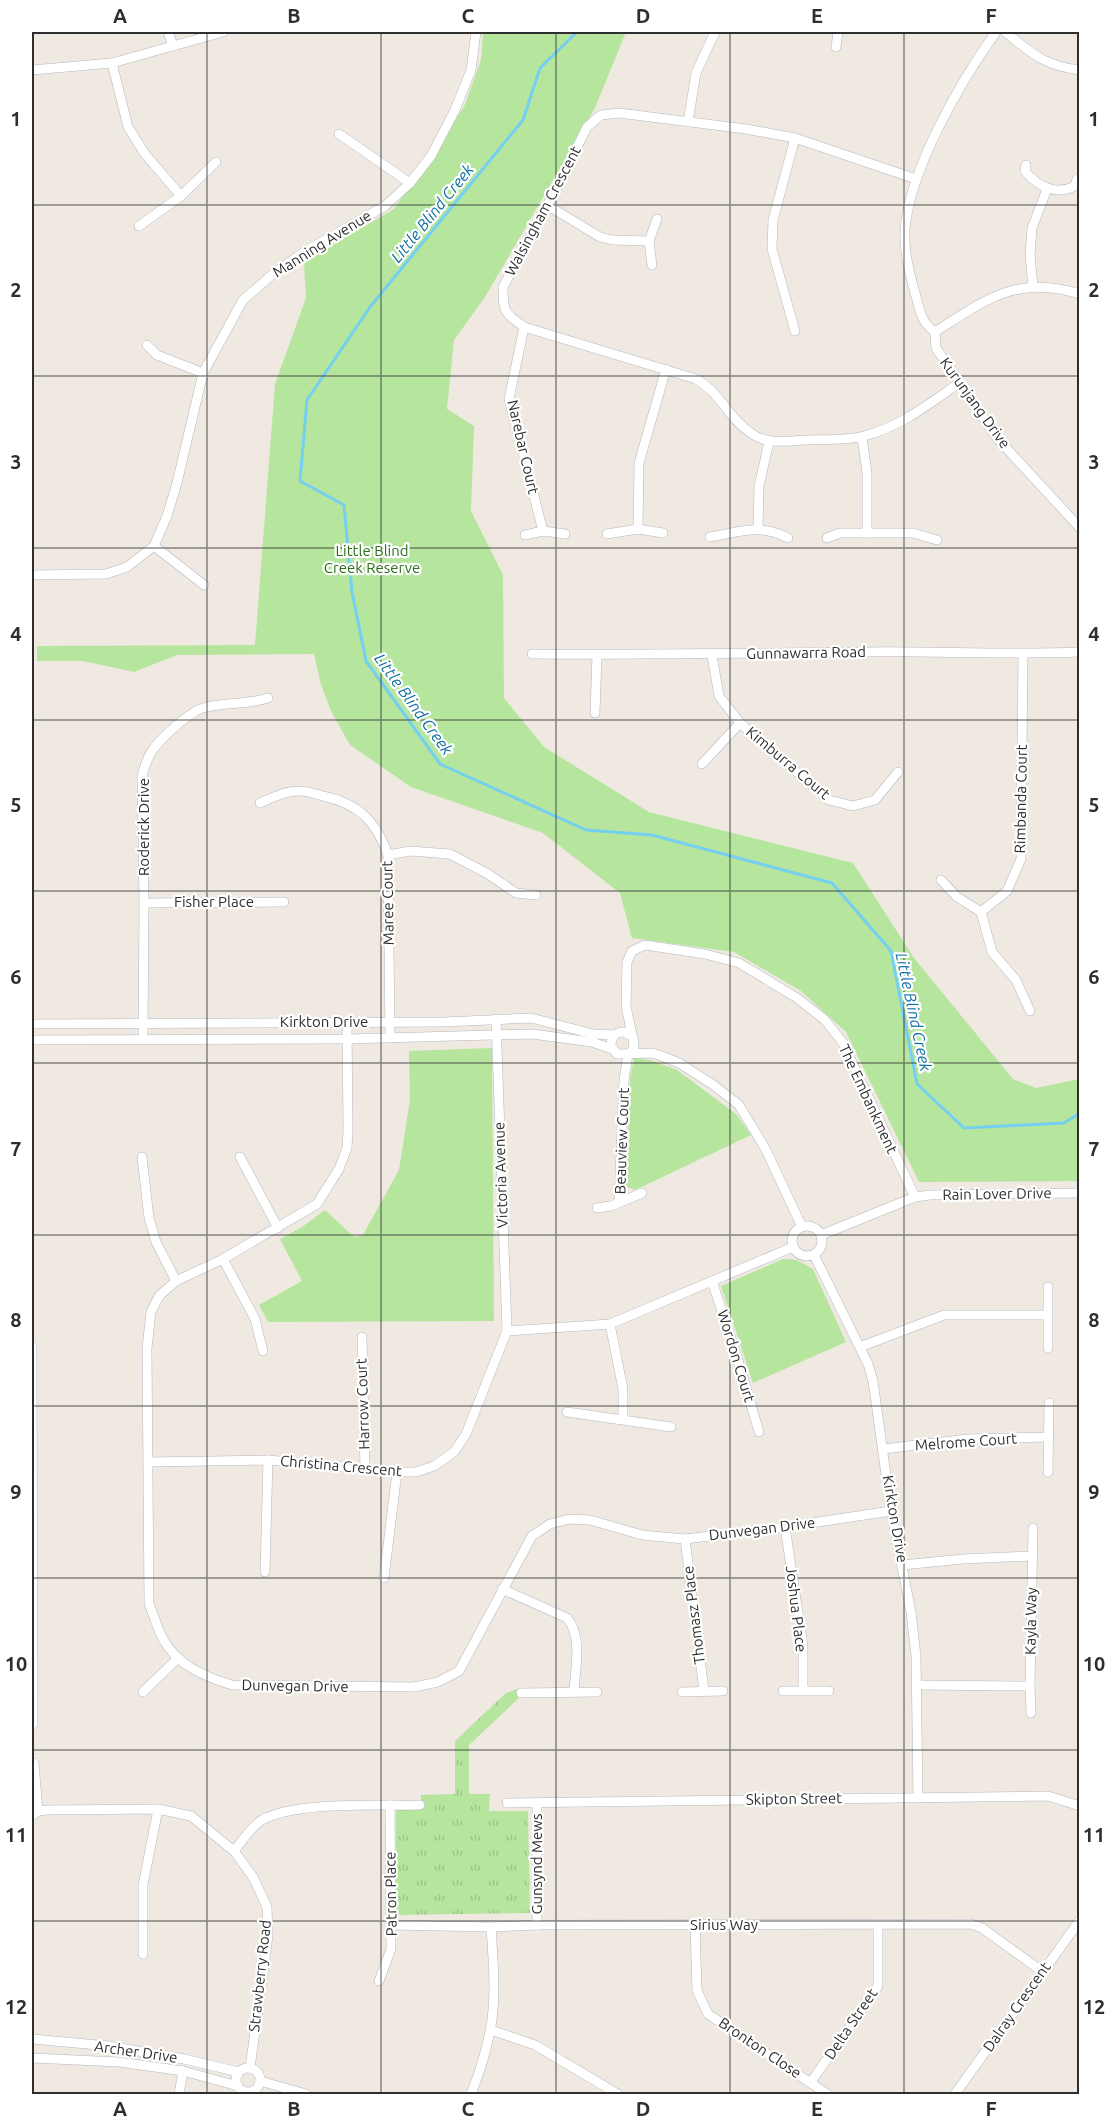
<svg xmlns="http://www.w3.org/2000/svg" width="1111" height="2126" viewBox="0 0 1111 2126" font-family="Ubuntu,sans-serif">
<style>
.grass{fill:url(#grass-tufts)}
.park{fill:#b6e59e}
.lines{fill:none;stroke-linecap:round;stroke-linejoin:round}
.stream{stroke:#75cff0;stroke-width:3}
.minor-casing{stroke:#b4b7c1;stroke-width:10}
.minor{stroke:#fff;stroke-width:9}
.grid{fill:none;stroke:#2e2e2e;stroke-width:1.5;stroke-opacity:0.55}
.labels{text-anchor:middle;stroke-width:4.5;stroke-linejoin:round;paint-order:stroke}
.street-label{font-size:15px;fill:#2e2e2e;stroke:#fff}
.park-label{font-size:15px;fill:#2c6e1b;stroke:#fff}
.water-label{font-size:16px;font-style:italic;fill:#0d6fa3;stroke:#fff}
.neatline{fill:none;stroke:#2e2e2e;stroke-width:2}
.grid-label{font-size:20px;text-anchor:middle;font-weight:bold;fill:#2e2e2e}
</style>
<defs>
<pattern id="grass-tufts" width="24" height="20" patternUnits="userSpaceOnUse" patternTransform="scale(1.5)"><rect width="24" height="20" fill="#b6e59e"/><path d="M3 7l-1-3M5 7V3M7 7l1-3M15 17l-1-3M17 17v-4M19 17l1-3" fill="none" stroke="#9dc588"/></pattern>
</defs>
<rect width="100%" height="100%" fill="#efe9e1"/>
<polygon class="grass" points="520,1688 520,1697 469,1745 469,1794 490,1794 489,1811 528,1811 530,1913 396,1915 396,1809 420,1810 421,1795 455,1794 455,1741 506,1693"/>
<g class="park">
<polygon points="483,32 626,32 595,108 485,297 454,340 447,409 474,426 471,511 503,575 504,698 544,747 649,812 853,863 914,958 1013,1079 1036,1088 1079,1079 1079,1181 919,1182 846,1032 801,991 734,952 632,938 620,893 543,833 411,787 350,745 332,713 321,685 314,654 177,655 134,672 83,661 37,661 37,646 255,645 275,384 306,298 304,262 394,209 464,107 481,60"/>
<polygon points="492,1048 494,1321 268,1322 259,1305 302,1281 280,1239 302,1227 325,1210 354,1237 363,1235 399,1170 410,1100 409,1051"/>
<polygon points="634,1058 650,1060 677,1070 736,1114 751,1135 635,1190 626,1186 630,1079"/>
<polygon points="783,1259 797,1260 813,1269 846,1342 753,1383 721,1286"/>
</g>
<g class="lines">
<polyline class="stream" points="577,32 540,68 523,120 370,307 307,400 300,481 344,505 352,592 366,661 440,764 586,830 652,835 832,883 891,951 917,1084 964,1128 1064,1123 1080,1113"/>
<defs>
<g id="minor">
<polyline points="168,32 173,46"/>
<path d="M996 32C962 79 909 170 905 230 904 252 909 271 915 293 920 310 920 321 935 332L936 348 997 438 1080 528"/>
<path d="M1005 32C1032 53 1044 66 1080 70"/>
<polyline points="836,47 838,32"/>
<polyline points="112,63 128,127 145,154 181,196"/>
<polyline points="32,70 112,63 223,32"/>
<polyline points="688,122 696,73 715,32"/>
<polyline points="339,134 410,183"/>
<polyline points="795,138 773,220 772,249 795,331"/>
<path d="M1026 165 1025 171C1037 186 1056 196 1075 186L1077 179"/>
<path d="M916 179 795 138 746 129 619 113 601 115 587 127 562 178 503 287C503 311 504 313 524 327L696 379C721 393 728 418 751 433 767 445 785 441 804 440 823 439 845 441 864 436 900 427 929 404 959 383"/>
<polyline points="547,205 600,237 612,240 649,241"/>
<polyline points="139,226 181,196 216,162"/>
<polyline points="652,265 649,241 657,219"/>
<polyline points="1033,287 1030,255 1032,228 1047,189"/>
<polyline points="524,327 509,399 543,531"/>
<path d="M935 332C985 300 1017 274 1080 294"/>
<polyline points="147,345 157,355 203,373"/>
<polyline points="862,437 867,473 867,533"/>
<polyline points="758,528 759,486 769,442"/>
<polyline points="638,529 639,463 666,369"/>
<polyline points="607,534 638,529 663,533"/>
<polyline points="525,535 543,531 565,534"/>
<path d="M710 537C740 532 759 523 788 538"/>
<polyline points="827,538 840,533 913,533 937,540"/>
<polyline points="154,546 204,585"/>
<polyline points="32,575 106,574 127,567 154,546 167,516 177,483 203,373 243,300 274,273 304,252 385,206 410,183 431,156 455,110 471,70 476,32"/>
<path d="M532 654C643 655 754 653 865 652 937 651 1008 655 1080 652"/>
<polyline points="712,655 719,696 740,723 829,800 853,806 875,800 898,772"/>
<polyline points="595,713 597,655"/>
<polyline points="702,764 740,723"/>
<path d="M260 803C272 798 287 790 300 791 307 791 316 794 323 796 359 804 376 821 388 855L390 1038"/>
<polyline points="388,855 410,851 450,854 488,874 516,893 536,895"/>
<polyline points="941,880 957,897 981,912 1007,891 1021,859 1023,655"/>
<polyline points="144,903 284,902"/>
<polyline points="981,912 992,952 1016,980 1030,1011"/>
<polyline points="496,1019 507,1331"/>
<path d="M347 1023 348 1131 347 1148 339 1169 317 1204 223 1259 176 1281 159 1296 151 1312 147 1348 149 1604C154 1615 157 1628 163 1639 177 1665 205 1677 232 1685L414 1687 438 1682 459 1671 532 1536 550 1524 569 1519 590 1520 642 1535 685 1539 785 1527 891 1511"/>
<polyline points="32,1024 444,1022 531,1018 593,1034 614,1035"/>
<polyline points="632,1035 626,1006 627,962 632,951 645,945 705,954 739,963 797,998 825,1020 843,1043 915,1197"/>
<path d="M143 1039 144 903 142 777C144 767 147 759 152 751 160 739 189 712 203 708 223 702 247 705 268 698"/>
<polyline points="32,1040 347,1039 532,1034 592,1042 612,1049"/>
<path d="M630 1053 634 1048 633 1037 624 1032C615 1032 611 1037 611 1046L617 1054 653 1053 664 1057 679 1063 712 1084 739 1105 765 1148 802 1227"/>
<polyline points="142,1157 149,1218 156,1242 176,1281"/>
<polyline points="240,1157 278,1228"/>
<polyline points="619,1202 624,1080 628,1054"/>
<polyline points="597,1208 611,1206 642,1193"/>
<circle cx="807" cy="1241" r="15"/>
<polyline points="821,1235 915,1197 930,1195 1080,1193"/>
<polyline points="814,1255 868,1364 873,1381 891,1511 911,1612 916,1656 918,1797"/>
<polyline points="223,1259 255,1319 263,1351"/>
<polyline points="712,1281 737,1357 759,1432"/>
<polyline points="610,1324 623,1389 623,1419"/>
<polyline points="362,1337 365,1470"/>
<polyline points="32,1346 33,1724 32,1724"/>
<polyline points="860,1347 944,1315 1047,1315"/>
<polyline points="1048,1348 1048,1287"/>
<polyline points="567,1412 671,1427"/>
<polyline points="883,1449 968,1439 1049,1437"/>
<polyline points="149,1462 268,1460 397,1472 416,1472 434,1466 454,1452 466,1434 507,1331 610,1324 793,1247"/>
<polyline points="1048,1472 1049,1403"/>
<polyline points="785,1527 803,1646 803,1690"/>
<polyline points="685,1539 704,1691"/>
<polyline points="902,1565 963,1559 1032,1556"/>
<polyline points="265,1572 268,1460"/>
<polyline points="384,1578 397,1472"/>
<path d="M502 1589 567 1618C583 1636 575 1669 574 1692"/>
<polyline points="916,1685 1030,1686"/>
<polyline points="783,1691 829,1691"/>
<polyline points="143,1692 178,1658"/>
<polyline points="682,1692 723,1691"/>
<polyline points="521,1693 597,1692"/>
<polyline points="1031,1713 1030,1686 1033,1528"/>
<polyline points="34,1763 38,1811"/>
<polyline points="507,1803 1048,1796 1080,1806"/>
<polyline points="537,1803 537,1925"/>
<polyline points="32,1816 38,1811 47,1810 158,1809 191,1816 234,1851 253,1877 267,1907 268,1936 250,2068"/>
<path d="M234 1851C242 1841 252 1826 262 1820 296 1801 380 1806 420 1805"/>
<polyline points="391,1925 491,1927 537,1925 971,1924 982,1928 1043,1972"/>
<polyline points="695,1925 697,1990 708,2014 827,2094"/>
<polyline points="143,1954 143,1885 158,1809"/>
<polyline points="379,1981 391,1949 390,1805"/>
<polyline points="491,2030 535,2045 618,2094"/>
<polyline points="32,2039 109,2046 184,2059 239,2072"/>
<polyline points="32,2058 119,2062 183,2071 238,2086"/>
<circle cx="248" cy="2080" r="12"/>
<polyline points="260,2081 306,2094"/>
<polyline points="811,2082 878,1986 878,1925"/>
<polyline points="179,2094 183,2071"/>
<path d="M471 2094C479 2074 486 2053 490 2031 497 1997 493 1961 491 1927"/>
<polyline points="955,2094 1080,1920"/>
</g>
</defs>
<use href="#minor" class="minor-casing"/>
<use href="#minor" class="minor"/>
</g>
<path class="grid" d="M207 32V2094M381 32V2094M556 32V2094M730 32V2094M904 32V2094M32 205H1080M32 376H1080M32 548H1080M32 720H1080M32 891H1080M32 1063H1080M32 1235H1080M32 1406H1080M32 1578H1080M32 1750H1080M32 1921H1080"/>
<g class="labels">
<g class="street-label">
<text transform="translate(543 211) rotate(-62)" y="5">Walsingham Crescent</text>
<text transform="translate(322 244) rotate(-32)" y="5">Manning Avenue</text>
<text transform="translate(975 403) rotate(54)" y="5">Kurunjang Drive</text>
<text transform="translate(523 447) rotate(77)" y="5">Narebar Court</text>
<text transform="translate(806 653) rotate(-1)" y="5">Gunnawarra Road</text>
<text transform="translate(788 763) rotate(40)" y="5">Kimburra Court</text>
<text transform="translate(1021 799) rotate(-89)" y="5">Rimbanda Court</text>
<text transform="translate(144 827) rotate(-90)" y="5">Roderick Drive</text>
<text x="214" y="907">Fisher Place</text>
<text transform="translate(388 903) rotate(-91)" y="5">Maree Court</text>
<text x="324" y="1027">Kirkton Drive</text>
<text transform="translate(868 1099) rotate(65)" y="5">The Embankment</text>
<text transform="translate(622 1141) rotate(-88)" y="5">Beauview Court</text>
<text transform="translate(501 1175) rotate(-92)" y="5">Victoria Avenue</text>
<text transform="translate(997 1194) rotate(-1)" y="5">Rain Lover Drive</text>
<text transform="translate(736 1356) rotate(73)" y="5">Wordon Court</text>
<text transform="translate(363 1404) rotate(-92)" y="5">Harrow Court</text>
<text transform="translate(966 1442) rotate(-4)" y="5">Melrome Court</text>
<text transform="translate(341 1466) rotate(5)" y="5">Christina Crescent</text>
<text transform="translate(895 1519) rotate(80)" y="5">Kirkton Drive</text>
<text transform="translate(762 1529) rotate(-7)" y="5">Dunvegan Drive</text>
<text transform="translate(796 1609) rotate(83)" y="5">Joshua Place</text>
<text transform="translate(694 1615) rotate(-97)" y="5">Thomasz Place</text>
<text transform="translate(1031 1621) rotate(-89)" y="5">Kayla Way</text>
<text transform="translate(295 1686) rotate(1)" y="5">Dunvegan Drive</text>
<text transform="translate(794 1799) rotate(-1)" y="5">Skipton Street</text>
<text transform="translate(537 1864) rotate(-90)" y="5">Gunsynd Mews</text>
<text transform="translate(391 1894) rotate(-91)" y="5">Patron Place</text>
<text x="724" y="1930">Sirius Way</text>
<text transform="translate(260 1976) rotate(-84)" y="5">Strawberry Road</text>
<text transform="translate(1017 2007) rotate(-55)" y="5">Dalray Crescent</text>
<text transform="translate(851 2024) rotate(-56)" y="5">Delta Street</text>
<text transform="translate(760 2048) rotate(34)" y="5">Bronton Close</text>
<text transform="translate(136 2052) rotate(8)" y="5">Archer Drive</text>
</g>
<g class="park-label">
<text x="372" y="556">Little Blind<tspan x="372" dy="17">Creek Reserve</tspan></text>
</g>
<g class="water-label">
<text transform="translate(432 213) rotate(-51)" y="6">Little Blind Creek</text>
<text transform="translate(414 704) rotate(54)" y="6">Little Blind Creek</text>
<text transform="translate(914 1012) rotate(78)" y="6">Little Blind Creek</text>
</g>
</g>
<rect width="1111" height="2126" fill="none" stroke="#ffffff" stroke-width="66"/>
<rect x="33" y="33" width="1045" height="2060" class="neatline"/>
<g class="grid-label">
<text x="120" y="23">A</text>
<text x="294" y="23">B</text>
<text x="468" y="23">C</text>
<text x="643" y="23">D</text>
<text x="817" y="23">E</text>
<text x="991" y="23">F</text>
<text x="16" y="126">1</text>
<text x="1094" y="126">1</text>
<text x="16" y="297">2</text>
<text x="1094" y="297">2</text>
<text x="16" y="469">3</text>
<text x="1094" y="469">3</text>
<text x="16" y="641">4</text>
<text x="1094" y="641">4</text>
<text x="16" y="812">5</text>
<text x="1094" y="812">5</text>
<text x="16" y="984">6</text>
<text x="1094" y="984">6</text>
<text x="16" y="1156">7</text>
<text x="1094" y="1156">7</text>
<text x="16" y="1327">8</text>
<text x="1094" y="1327">8</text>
<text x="16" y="1499">9</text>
<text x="1094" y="1499">9</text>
<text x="16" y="1671">10</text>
<text x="1094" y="1671">10</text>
<text x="16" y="1842">11</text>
<text x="1094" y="1842">11</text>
<text x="16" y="2014">12</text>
<text x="1094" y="2014">12</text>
<text x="120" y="2116">A</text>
<text x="294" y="2116">B</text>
<text x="468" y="2116">C</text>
<text x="643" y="2116">D</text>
<text x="817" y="2116">E</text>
<text x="991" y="2116">F</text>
</g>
</svg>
